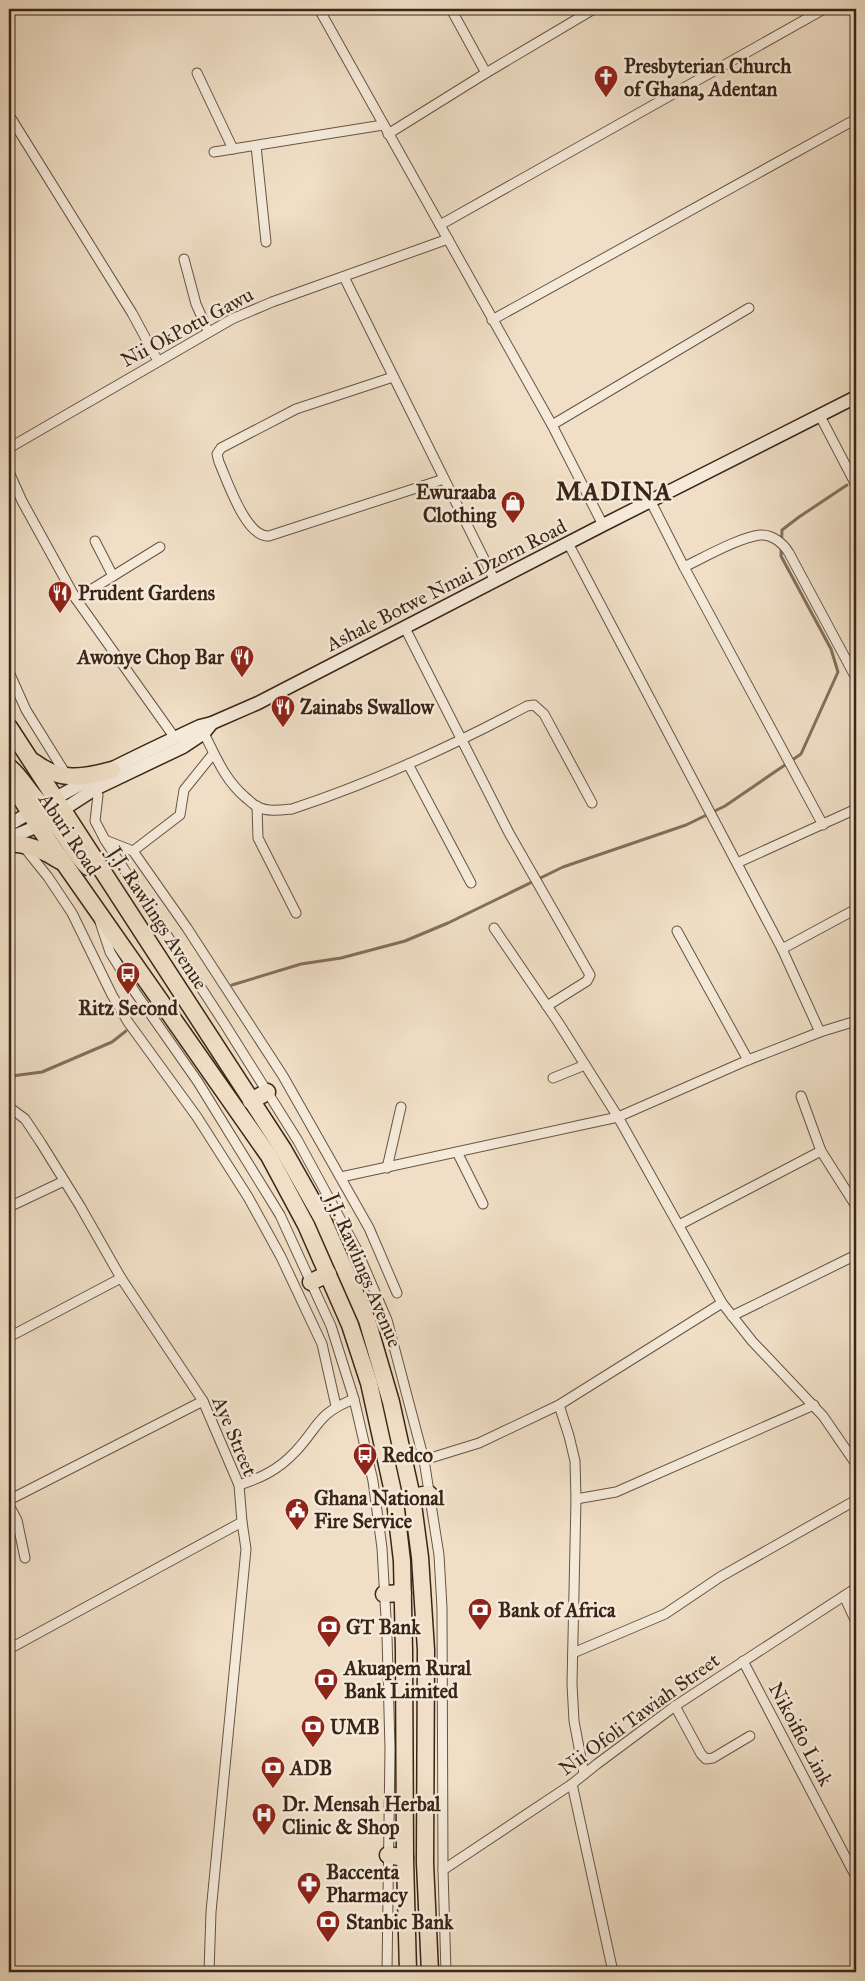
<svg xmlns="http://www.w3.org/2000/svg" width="865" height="1981" viewBox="0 0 865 1981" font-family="'IM FELL Great Primer',serif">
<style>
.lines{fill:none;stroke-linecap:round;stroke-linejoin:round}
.stream{stroke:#826f5c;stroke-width:3}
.street-casing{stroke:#675443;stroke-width:11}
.secondary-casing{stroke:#392517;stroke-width:15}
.highway-casing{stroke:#392517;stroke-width:19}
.street{stroke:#f5eada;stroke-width:9}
.secondary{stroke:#f5eada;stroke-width:12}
.highway{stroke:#f0dfc6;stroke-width:16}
.labels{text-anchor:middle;stroke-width:5;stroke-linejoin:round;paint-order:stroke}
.poi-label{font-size:20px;font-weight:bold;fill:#392517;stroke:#f5eada;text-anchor:start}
.street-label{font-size:20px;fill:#392517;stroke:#f5eada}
.district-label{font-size:25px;font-weight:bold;letter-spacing:1px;fill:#392517;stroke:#f5eada}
</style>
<rect width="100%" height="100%" fill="#f0dfc6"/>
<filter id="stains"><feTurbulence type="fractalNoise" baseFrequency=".004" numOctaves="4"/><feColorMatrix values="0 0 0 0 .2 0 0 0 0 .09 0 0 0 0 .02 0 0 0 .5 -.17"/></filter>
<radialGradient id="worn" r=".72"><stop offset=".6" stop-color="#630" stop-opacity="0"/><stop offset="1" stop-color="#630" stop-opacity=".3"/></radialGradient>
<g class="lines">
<g class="stream">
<polyline points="232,985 301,964 341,958 405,941 448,923 563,867 686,825 725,806 801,754 838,672 831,649 781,556 782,530 799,517 847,485"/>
<polyline points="9,1075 12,1076 42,1072 112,1042 126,1031"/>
</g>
<defs>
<g id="street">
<polyline points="319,9 552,425 603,525"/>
<polyline points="451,9 486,73"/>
<polyline points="197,73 233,149"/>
<polyline points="9,115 132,313 158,361"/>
<polyline points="388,134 486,73 594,9"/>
<polyline points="256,146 266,242"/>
<polyline points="214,152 383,125"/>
<polyline points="440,225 824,9"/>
<polyline points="184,259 196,304 208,331"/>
<polyline points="344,277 495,581"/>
<polyline points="492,320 856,119"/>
<path d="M393 377 296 409 221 448 217 454 219 462C227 480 246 538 269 536L444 479"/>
<polyline points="820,416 856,485"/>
<polyline points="552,425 749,308"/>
<polyline points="9,448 232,319 272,302 448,239"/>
<polyline points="9,472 22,501 76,599 175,738"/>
<polyline points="651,502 684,567 823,825"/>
<polyline points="95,541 113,576"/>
<polyline points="568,543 782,949 820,1032"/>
<path d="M684 567C703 558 740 537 760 535 772 534 783 543 789 553L856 678"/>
<polyline points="76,599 160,547"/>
<polyline points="405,628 509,833 590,975 587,981 547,1006"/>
<polyline points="9,672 26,710 67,776"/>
<path d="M201 728C215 753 222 777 245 797 249 800 253 805 258 807 268 812 281 810 292 809 374 782 452 746 527 706L534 705 544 714 592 803"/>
<polyline points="408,764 471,883"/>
<polyline points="95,789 98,795 95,821 105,840 224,1023 298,1141 356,1248 387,1320 424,1460 439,1555 442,1608 443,1870 446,1972"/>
<polyline points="257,806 258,838 296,913"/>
<polyline points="105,840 133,851 187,928 283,1076 369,1228 397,1293"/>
<polyline points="24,847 48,877 72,913 112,995 128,1022 197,1117 248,1197 281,1257 322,1344 336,1406"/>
<polyline points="133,851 180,815 184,790 213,754"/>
<polyline points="737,863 856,809"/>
<polyline points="100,922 110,952 135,992 198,1082 280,1215 331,1326 354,1399 373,1481 382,1548 387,1636 390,1749 387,1972"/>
<polyline points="494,928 558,1022 618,1117 722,1303 752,1341 823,1416 856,1464"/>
<polyline points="677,931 748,1060"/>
<polyline points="782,949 856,909"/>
<polyline points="553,1078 585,1065"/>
<polyline points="801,1096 821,1151 856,1206"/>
<polyline points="9,1107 25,1119 41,1143 80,1206 121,1278"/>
<polyline points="457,1152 483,1204"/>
<polyline points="387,1168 401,1107"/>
<polyline points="341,1177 618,1117 748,1060 820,1032 856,1021"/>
<polyline points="9,1207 64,1181"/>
<polyline points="679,1225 821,1151"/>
<polyline points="732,1316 856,1255"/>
<polyline points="9,1337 121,1278 203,1401 239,1485 242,1522 9,1649"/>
<polyline points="559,1405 569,1436 575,1461 576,1499 572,1684 574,1721 584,1774"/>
<polyline points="424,1460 479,1443 559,1405 722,1303"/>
<path d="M239 1485C261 1478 278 1470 295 1452 319 1427 316 1414 354 1399"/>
<polyline points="576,1499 616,1492 814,1405"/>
<polyline points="9,1500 203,1401"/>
<polyline points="9,1505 17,1520 25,1558"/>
<polyline points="844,1596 856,1622"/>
<polyline points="573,1653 665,1614 720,1577 856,1500"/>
<polyline points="743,1661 856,1877"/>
<polyline points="675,1706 701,1754 706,1759 713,1758 750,1736"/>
<polyline points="572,1784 613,1972"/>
<polyline points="443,1870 572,1784 597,1764 675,1706 856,1588"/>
<polyline points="209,1972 211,1912 246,1549 242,1522"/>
</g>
<g id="secondary">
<path d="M9 825C69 788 136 756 200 726L212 723 258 703 603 525 856 397"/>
<polyline points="9,838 38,826 95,789 183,747 204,733 212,723"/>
</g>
<g id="highway">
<polyline points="9,727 283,1149 322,1218 367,1320 391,1402 412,1497 420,1557 426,1650 425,1863 430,1972"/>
<path d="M34 762C60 782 83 778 112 770"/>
<path d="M9 767C26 780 34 808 57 811"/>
<polyline points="9,779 38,826 269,1156 306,1225 350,1325 369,1383 395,1501 402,1561 404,1651 405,1858 408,1972"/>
<path d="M29 812C64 817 65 846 88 867"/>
<path d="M9 843C28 844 44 850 60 861"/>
<polyline points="251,1101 267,1092"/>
<polyline points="311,1282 328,1274"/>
<polyline points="412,1497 429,1494"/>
<polyline points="384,1594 403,1593"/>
<polyline points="388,1855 405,1858"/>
</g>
</defs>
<use href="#street" class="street-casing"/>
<use href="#secondary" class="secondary-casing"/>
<use href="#highway" class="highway-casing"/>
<use href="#street" class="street"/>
<use href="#secondary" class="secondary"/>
<use href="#highway" class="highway"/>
</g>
<defs>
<symbol id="church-pin" viewBox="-11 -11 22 30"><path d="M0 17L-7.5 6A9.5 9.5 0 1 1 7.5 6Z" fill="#8f2418" stroke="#f5eada"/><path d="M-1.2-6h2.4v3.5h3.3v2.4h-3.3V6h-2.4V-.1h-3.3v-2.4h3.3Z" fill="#fff"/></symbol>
<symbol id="shop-pin" viewBox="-11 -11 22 30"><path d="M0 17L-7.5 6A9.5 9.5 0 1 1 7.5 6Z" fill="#8f2418" stroke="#f5eada"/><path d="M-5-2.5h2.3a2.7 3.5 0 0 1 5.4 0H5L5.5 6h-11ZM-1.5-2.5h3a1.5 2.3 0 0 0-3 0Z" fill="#fff"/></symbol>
<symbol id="restaurant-pin" viewBox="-11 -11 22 30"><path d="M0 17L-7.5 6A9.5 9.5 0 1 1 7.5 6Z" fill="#8f2418" stroke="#f5eada"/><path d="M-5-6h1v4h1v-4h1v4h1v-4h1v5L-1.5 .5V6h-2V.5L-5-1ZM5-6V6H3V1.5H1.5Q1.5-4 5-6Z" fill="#fff"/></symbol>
<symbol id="bus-pin" viewBox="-11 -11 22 30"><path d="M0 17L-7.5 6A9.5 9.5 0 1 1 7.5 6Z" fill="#8f2418" stroke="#f5eada"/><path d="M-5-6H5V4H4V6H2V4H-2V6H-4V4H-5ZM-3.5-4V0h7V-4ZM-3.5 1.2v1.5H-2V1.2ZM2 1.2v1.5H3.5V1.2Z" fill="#fff"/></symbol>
<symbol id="civic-pin" viewBox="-11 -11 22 30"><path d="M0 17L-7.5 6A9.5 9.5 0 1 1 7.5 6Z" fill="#8f2418" stroke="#f5eada"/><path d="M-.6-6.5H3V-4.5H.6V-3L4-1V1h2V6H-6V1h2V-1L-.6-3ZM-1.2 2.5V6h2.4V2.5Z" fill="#fff"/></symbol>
<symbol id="bank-pin" viewBox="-11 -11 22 30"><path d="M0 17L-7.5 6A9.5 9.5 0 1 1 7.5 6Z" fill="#8f2418" stroke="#f5eada"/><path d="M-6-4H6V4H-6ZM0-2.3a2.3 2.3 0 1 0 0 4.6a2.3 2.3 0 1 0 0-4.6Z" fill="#fff"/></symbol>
<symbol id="hospital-pin" viewBox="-11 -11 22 30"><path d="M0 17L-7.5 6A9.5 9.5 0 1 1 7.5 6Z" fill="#8f2418" stroke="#f5eada"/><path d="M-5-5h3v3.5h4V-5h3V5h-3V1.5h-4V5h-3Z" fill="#fff"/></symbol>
<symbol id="pharmacy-pin" viewBox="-11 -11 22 30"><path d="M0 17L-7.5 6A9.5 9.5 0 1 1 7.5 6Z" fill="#8f2418" stroke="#f5eada"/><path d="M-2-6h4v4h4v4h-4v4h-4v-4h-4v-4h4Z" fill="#fff"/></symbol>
</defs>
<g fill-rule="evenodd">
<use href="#church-pin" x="592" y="63" width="28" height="38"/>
<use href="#shop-pin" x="499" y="489" width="28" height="38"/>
<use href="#restaurant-pin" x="46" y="579" width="28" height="38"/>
<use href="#restaurant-pin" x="228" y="643" width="28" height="38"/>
<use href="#restaurant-pin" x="269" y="693" width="28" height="38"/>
<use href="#bus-pin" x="114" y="960" width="28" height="38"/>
<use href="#bus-pin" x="351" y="1441" width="28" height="38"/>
<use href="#civic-pin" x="283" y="1496" width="28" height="38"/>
<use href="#bank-pin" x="466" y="1596" width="28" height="38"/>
<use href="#bank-pin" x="315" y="1613" width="28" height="38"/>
<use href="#bank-pin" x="312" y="1666" width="28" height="38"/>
<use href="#bank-pin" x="299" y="1713" width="28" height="38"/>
<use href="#bank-pin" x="259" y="1754" width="28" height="38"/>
<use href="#hospital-pin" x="250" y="1801" width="28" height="38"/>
<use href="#pharmacy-pin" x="295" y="1870" width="28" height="38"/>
<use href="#bank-pin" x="314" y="1908" width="28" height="38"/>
</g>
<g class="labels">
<g class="poi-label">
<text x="624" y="73">Presbyterian Church<tspan x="624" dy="23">of Ghana, Adentan</tspan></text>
<text x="496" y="499" text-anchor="end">Ewuraaba<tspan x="496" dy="23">Clothing</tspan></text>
<text x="78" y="600">Prudent Gardens</text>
<text x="224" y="664" text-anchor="end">Awonye Chop Bar</text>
<text x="300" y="714">Zainabs Swallow</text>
<text x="128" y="1015" text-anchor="middle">Ritz Second</text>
<text x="382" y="1462">Redco</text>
<text x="314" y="1505">Ghana National<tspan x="314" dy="23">Fire Service</tspan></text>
<text x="498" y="1617">Bank of Africa</text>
<text x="346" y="1634">GT Bank</text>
<text x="344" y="1675">Akuapem Rural<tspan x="344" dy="23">Bank Limited</tspan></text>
<text x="330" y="1734">UMB</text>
<text x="290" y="1775">ADB</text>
<text x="282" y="1811">Dr. Mensah Herbal<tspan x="282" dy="23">Clinic &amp; Shop</tspan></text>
<text x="326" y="1879">Baccenta<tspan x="326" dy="23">Pharmacy</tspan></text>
<text x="346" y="1929">Stanbic Bank</text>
</g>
<g class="street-label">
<text transform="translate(187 327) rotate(-28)" y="7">Nii OkPotu Gawu</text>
<text transform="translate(446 585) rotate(-27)" y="7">Ashale Botwe Nmai Dzorn Road</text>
<text transform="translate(70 834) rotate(56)" y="7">Aburi Road</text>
<text transform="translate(158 918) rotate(57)" y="7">J.J. Rawlings Avenue</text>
<text transform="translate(364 1270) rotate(67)" y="7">J.J. Rawlings Avenue</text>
<text transform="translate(235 1436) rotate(67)" y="7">Aye Street</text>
<text transform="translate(639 1714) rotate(-36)" y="7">Nii Ofoli Tawiah Street</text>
<text transform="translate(801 1734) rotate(62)" y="7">Nikoifio Link</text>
</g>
<g class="district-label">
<text x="614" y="500">MADINA</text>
</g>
</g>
<rect width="865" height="1981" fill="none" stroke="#f0dfc6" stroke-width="30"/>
<rect x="10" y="10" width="845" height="1961" fill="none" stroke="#392517" stroke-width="2.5"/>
<rect x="15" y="15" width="835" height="1951" fill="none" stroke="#392517"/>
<rect width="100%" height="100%" filter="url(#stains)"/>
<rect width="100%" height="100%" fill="url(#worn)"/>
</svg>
